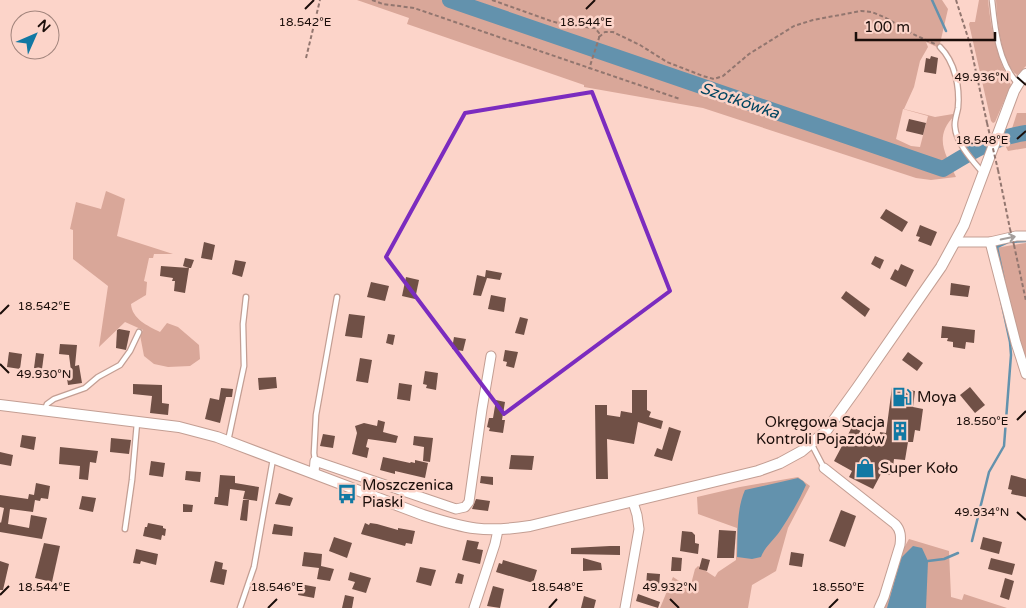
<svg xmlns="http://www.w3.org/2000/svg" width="1026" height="608" viewBox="0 0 1026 608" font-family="'Varela Round',sans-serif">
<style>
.green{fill:#d9a799;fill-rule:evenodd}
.water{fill:#6392ad}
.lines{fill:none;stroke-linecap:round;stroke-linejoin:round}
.stream{stroke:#6392ad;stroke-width:2.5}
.river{stroke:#6392ad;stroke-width:16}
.building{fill:#705046}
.service-casing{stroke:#c39e93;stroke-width:7}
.minor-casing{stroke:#c39e93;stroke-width:11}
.tertiary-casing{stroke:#c39e93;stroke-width:12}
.path{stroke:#92766f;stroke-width:2;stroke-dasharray:4 2.5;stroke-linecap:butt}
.service{stroke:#fff;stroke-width:4.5}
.minor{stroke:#fff;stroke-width:9}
.tertiary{stroke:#fff;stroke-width:10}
.path-bridge{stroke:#92766f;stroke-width:2;stroke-dasharray:4 2.5;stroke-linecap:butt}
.oneway{stroke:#a49f9d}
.marked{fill:none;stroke:#7b2cbf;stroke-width:4;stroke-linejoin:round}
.ticks{fill:none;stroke:#1b0e0a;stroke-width:2}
.labels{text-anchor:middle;stroke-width:5;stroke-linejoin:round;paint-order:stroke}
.poi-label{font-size:15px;fill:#1b0e0a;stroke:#fcd4c9;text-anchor:start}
.water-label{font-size:16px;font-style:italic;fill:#014560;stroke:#fcd4c9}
.ticks-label{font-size:12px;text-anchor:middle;fill:#1b0e0a;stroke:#fcd4c9;stroke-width:5;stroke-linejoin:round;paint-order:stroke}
</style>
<rect width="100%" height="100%" fill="#fcd4c9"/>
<g class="green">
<path d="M357 0H942L948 9 939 48 926 42 928 47 920 61 914 87 904 109 935 117 953 114 954 116C933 138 946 154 956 177L931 180 916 178 703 108 584 87V85L407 24 409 18ZM903 109 928 116 920 147 911 146 896 139Z"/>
<path d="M979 0H988C991 30 997 58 1011 85L995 122 993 123 991 121 969 24 970 22H975Z"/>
<path d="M996 0H1026V66L1017 75C1001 63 997 20 996 0Z"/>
<polygon points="1017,113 1026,113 1026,148 1008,151 1006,147"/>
<path d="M106 191 125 199 117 236 173 254H154L153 258H149L144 281 147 282 146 295 131 304C132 319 148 326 160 332L167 323 178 327 199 345 200 359 190 366 168 367 154 364 144 356 140 335 143 330 125 322 99 347 108 286 73 259V230L70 229 76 202 101 209Z"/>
<polygon points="1026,243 1026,364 995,248"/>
<polygon points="798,477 810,486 788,528 776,571 752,585 748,608 660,608 673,577 690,588 695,569 698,566 715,577 718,572 736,560 737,528 698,514 697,497 740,487"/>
<polygon points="909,539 949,551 951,597 962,600 964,594 1007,608 883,608 901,553"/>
</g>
<g class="water">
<path d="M798 478 803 481 806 485C799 501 790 516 780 531 774 540 766 545 761 557L752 559 737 557C738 536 736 510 745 490Z"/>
<polygon points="913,546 922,548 928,561 926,608 887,608 901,558"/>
</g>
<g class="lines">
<g class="stream">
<polyline points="932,0 946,31"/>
<polyline points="1004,280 997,247 1008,242 1026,241"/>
<polyline points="972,541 989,472 1004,446 1011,355 1010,342 1001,300"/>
<polyline points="928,561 944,559 958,553"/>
</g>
<path class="river" d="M450 0 943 169C971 152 992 138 1026 133"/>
</g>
<g class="building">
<polygon points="931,56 938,58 936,74 924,72 926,58 930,59"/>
<polygon points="909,119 926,123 923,135 906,131"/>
<polygon points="886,209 908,222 902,232 880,218"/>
<polygon points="920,225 937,232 931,246 918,241 920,237 916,236"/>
<polygon points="204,242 215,245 212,260 201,258"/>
<polygon points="875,256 884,260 880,269 871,264"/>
<polygon points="185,258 194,260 191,268 189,268 185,293 174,291 175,281 172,281 173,278 160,276 161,266 189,268 183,266"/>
<polygon points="235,260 246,262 242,277 232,274"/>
<polygon points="901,264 914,270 906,287 890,279 895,269 898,271"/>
<polygon points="486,270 502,273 500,280 487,278 481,296 473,295 477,275 485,277"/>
<polygon points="406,277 419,280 415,299 402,296"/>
<polygon points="371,282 389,286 385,301 367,297"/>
<polygon points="951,283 970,286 968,297 950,295"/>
<polygon points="846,291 870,309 865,317 841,298"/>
<polygon points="491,295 506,298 504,312 488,309"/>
<polygon points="349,314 365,316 362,338 345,336"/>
<polygon points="520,317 528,319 524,335 515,333"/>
<polygon points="942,326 975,330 974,343 966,342 965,349 953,347 953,342 947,341 948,338 941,338"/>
<polygon points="119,329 130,331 126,350 116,348 117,330"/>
<polygon points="388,334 395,335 393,345 386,343"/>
<polygon points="454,337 466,339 463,351 452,349"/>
<polygon points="60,344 77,345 75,366 79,365 82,383 68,385 66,372 71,371 69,355 59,354"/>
<polygon points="505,350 518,352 514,368 506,366 507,362 503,361"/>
<polygon points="9,352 22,354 20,369 7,367"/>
<polygon points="908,352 923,363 917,371 902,360"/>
<polygon points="36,353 44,354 42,369 34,368"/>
<polygon points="360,358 372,360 368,383 356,381"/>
<polygon points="425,371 438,373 436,390 426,388 427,385 423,384"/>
<polygon points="276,377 277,388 259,390 258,378"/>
<polygon points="399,383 412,385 410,401 397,399"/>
<polygon points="133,384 162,385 162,403 169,404 168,415 150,413 152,396 133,394"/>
<polygon points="892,387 915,391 913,407 923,409 920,431 915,430 913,442 908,442 905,460 894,459 892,475 881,474 873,489 849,477 852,471 834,461 852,427 879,439 880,432 886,433"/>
<polygon points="970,387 985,405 975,413 960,395"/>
<polygon points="221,388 233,389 232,397 226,397 220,423 205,419 210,398 219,400"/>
<polygon points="632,390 647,390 647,410 651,412 649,417 663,421 661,429 638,422 634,444 607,439 608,479 596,479 595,405 607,405 607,415 620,417 621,411 632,413"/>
<polygon points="496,400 505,402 502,420 505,420 503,433 489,431 490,428 487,427 489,418 493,418"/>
<polygon points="378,420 385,422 383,432 398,436 396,443 368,439 366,447 369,448 367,458 352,454 357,433 355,426 364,423 377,426"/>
<polygon points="669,427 681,431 672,461 654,456 657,448 662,450"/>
<polygon points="323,434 335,436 333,448 320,446"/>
<polygon points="22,435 36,437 34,450 20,447"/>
<polygon points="414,436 433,438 430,462 423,461 424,447 413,445"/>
<polygon points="111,438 131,440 129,454 110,452"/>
<polygon points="60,447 98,451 96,463 90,462 88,480 79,479 80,466 59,464"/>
<polygon points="0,452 13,455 11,466 0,464"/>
<polygon points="511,455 534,456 532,470 509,469"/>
<polygon points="383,457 410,463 411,462 415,463 415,460 428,463 425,478 395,471 395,474 380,470"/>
<polygon points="151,461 165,463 163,477 149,475"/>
<polygon points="186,471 201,472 200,482 185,480"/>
<polygon points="220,475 235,476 235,483 259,487 257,501 243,499 245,491 230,489 228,506 214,504 215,497 218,497"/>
<polygon points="1011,475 1026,479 1026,497 1011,494 1012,490 1008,489"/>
<polygon points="481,476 493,477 493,485 480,483"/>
<polygon points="36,483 50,486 48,499 41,498 40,501 35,500 33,512 10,509 8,524 29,528 31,515 47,518 42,539 0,532 0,522 1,523 4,508 0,507 0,495 28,499 29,494 34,495"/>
<polygon points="279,493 293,498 290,506 275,504"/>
<polygon points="82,496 96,498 93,512 79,509"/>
<polygon points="476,499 490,501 488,511 472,509"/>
<polygon points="243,500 249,500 247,521 240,520"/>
<polygon points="183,504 193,505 192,512 183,512"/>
<polygon points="841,510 856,516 845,547 829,541"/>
<polygon points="148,523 163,526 163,528 166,529 165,536 162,535 161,540 143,536 145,527 147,527"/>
<polygon points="365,523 369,525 370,523 377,524 398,530 398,528 415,531 412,544 406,543 405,546 361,534"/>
<polygon points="274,524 293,527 292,536 272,534"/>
<polygon points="719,530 736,531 734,558 717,558"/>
<polygon points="682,531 692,532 695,535 695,543 699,544 698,554 680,551"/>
<polygon points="334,537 352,543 347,558 329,551"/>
<polygon points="983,537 1002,542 999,554 980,549"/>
<polygon points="467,540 479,542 477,549 483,550 480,564 462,560"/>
<polygon points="44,543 60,546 52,582 35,578"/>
<polygon points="610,546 620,546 620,555 571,554 571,548"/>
<polygon points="136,549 158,554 156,565 141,561 140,564 133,563"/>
<polygon points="304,552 322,554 321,566 334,569 330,581 317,579 319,568 302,566"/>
<polygon points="791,552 804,554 802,567 789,565"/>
<polygon points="672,557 682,558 681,571 671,571"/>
<polygon points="583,558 601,563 602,570 583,571"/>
<polygon points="702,558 710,560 707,571 699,569"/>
<polygon points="991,558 1015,564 1012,575 988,569"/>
<polygon points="503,560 537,570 533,583 496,572 499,563 502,564"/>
<polygon points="0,561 9,564 3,590 0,590"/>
<polygon points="215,561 223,563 222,569 227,570 224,585 210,582"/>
<polygon points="420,567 436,570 431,586 416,582"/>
<polygon points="350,572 371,578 366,593 352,589 355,582 348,580"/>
<polygon points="458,573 464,575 462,584 455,583"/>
<polygon points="647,573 660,574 659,587 646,586"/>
<polygon points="1005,578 1014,581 1009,600 1000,597"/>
<polygon points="300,584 316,587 314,598 298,595"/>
<polygon points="493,586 504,589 500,608 487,606"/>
<polygon points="638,594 660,602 658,608 636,601"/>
<polygon points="345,595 354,597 352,608 342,608"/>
<polygon points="584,596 596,600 594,608 581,608"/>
</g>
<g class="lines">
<defs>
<g id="service">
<path d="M992 0C995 29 998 61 1017 83"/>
<path d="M940 47C955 62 960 87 958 108 957 114 954 121 955 127 956 143 973 161 983 173"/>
<polyline points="45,409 47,404 54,399 85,388 98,377 120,365 130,351 139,332"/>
<polyline points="228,441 244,366 243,324 246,297"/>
<polyline points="811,443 824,468"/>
<polyline points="315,461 314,453 316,415 337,297"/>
<polyline points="125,529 132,480 137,423"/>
<polyline points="240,608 254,567 273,459"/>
</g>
<g id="minor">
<polyline points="955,242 990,242 1016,236 1026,236"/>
<polyline points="990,242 1016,343 1026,374"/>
<path d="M824 468 895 524C901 530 901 537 900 545L884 597 879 608"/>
<polyline points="314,473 315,461 456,509 465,507 469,502 482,409 491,356"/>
<polyline points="474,608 495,544 498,530"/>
<polyline points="625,608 639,529 637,515 633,502"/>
</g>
<path id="tertiary" d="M0 405 179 427 217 437 423 515C466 529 485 533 530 526L758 471 780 463 802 451 826 431 857 388 941 267 964 225 1014 91 1020 81 1026 74"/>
</defs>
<use href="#service" class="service-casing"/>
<use href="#minor" class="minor-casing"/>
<use href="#tertiary" class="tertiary-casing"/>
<g class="path">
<polyline points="372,0 383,4 414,8 680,99"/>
<polyline points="492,0 551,21 565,25 595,28 599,33 599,38 589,69"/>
<polyline points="956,0 970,44 987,123"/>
<polyline points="599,37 605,32 613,32 640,45 667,62 703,76 714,79 723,76 749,54 794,26 813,20 861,11 872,12 886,18 915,35 935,44"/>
<polyline points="306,58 320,0"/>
<polyline points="998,170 1010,229"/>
<polyline points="1014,245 1026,301"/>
</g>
<use href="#service" class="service"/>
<use href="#minor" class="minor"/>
<use href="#tertiary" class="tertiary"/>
<g class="path-bridge">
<polyline points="987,123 998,170"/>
<polyline points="1010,229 1014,245"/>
</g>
</g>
<defs><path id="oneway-shaft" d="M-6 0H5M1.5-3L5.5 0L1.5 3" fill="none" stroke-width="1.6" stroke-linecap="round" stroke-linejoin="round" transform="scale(1.25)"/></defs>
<use class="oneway" href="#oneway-shaft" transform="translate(1008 238) rotate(-12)"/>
<path class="marked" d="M592 92 670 291 504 414 386 257 465 113Z"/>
<path class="ticks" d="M305 9 314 0M586 9 595 0M1017 77 1026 85M1017 139 1026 131M0 314 9 305M0 364 9 373M1017 420 1026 411M1017 512 1026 520M0 595 9 586M670 599 679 608M268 608 277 599M549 608 557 599M829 608 838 599"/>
<defs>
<symbol id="fuel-bare" viewBox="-9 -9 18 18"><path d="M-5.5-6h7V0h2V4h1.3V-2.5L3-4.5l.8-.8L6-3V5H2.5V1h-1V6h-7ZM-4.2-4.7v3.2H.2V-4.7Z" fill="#1178a3" stroke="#fcd4c9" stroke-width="2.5" paint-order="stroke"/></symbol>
<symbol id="building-bare" viewBox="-9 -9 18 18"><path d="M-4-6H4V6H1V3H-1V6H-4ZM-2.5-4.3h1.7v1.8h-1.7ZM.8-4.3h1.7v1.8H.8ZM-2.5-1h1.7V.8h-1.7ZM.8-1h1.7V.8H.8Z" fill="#1178a3" stroke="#fcd4c9" stroke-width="2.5" paint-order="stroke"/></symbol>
<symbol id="shop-bare" viewBox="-9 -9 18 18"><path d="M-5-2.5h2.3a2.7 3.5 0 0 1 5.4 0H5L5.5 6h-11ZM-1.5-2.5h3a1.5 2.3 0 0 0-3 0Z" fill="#1178a3" stroke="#fcd4c9" stroke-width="2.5" paint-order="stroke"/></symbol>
<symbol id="bus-bare" viewBox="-9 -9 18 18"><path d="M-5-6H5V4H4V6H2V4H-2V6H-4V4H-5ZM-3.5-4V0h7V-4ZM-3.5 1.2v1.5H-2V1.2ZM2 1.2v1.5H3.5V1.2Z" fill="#1178a3" stroke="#fcd4c9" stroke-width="2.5" paint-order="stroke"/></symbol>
</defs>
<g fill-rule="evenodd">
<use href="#fuel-bare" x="888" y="383" width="28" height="28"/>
<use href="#building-bare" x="886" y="417" width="28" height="28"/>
<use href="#shop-bare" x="851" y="454" width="28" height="28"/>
<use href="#bus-bare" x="333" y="480" width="28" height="28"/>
</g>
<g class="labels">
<g class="poi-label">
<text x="917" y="402">Moya</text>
<text x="885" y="427" text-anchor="end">Okręgowa Stacja<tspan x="885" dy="17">Kontroli Pojazdów</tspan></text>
<text x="880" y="473">Super Koło</text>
<text x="362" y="490">Moszczenica<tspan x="362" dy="17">Piaski</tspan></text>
</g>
<g class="water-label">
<text transform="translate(740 100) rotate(19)" y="6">Szotkówka</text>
</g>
</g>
<g class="ticks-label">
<text x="305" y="26">18.542°E</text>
<text x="586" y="26">18.544°E</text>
<text x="982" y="81">49.936°N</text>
<text x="982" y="144">18.548°E</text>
<text x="44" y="310">18.542°E</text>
<text x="44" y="378">49.930°N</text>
<text x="982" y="425">18.550°E</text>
<text x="982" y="516">49.934°N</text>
<text x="44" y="591">18.544°E</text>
<text x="277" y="591">18.546°E</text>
<text x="557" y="591">18.548°E</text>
<text x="670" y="591">49.932°N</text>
<text x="838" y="591">18.550°E</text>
</g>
<g transform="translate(35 35) rotate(45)"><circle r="24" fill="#fcd4c9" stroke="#a2857d"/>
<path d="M0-4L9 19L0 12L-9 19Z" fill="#1178a3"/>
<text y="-8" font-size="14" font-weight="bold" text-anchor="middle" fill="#1b0e0a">N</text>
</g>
<path d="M856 32v8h139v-8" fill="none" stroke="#1b0e0a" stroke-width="2.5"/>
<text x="864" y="32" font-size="15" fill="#1b0e0a" stroke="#fcd4c9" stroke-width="4" paint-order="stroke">100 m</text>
</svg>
